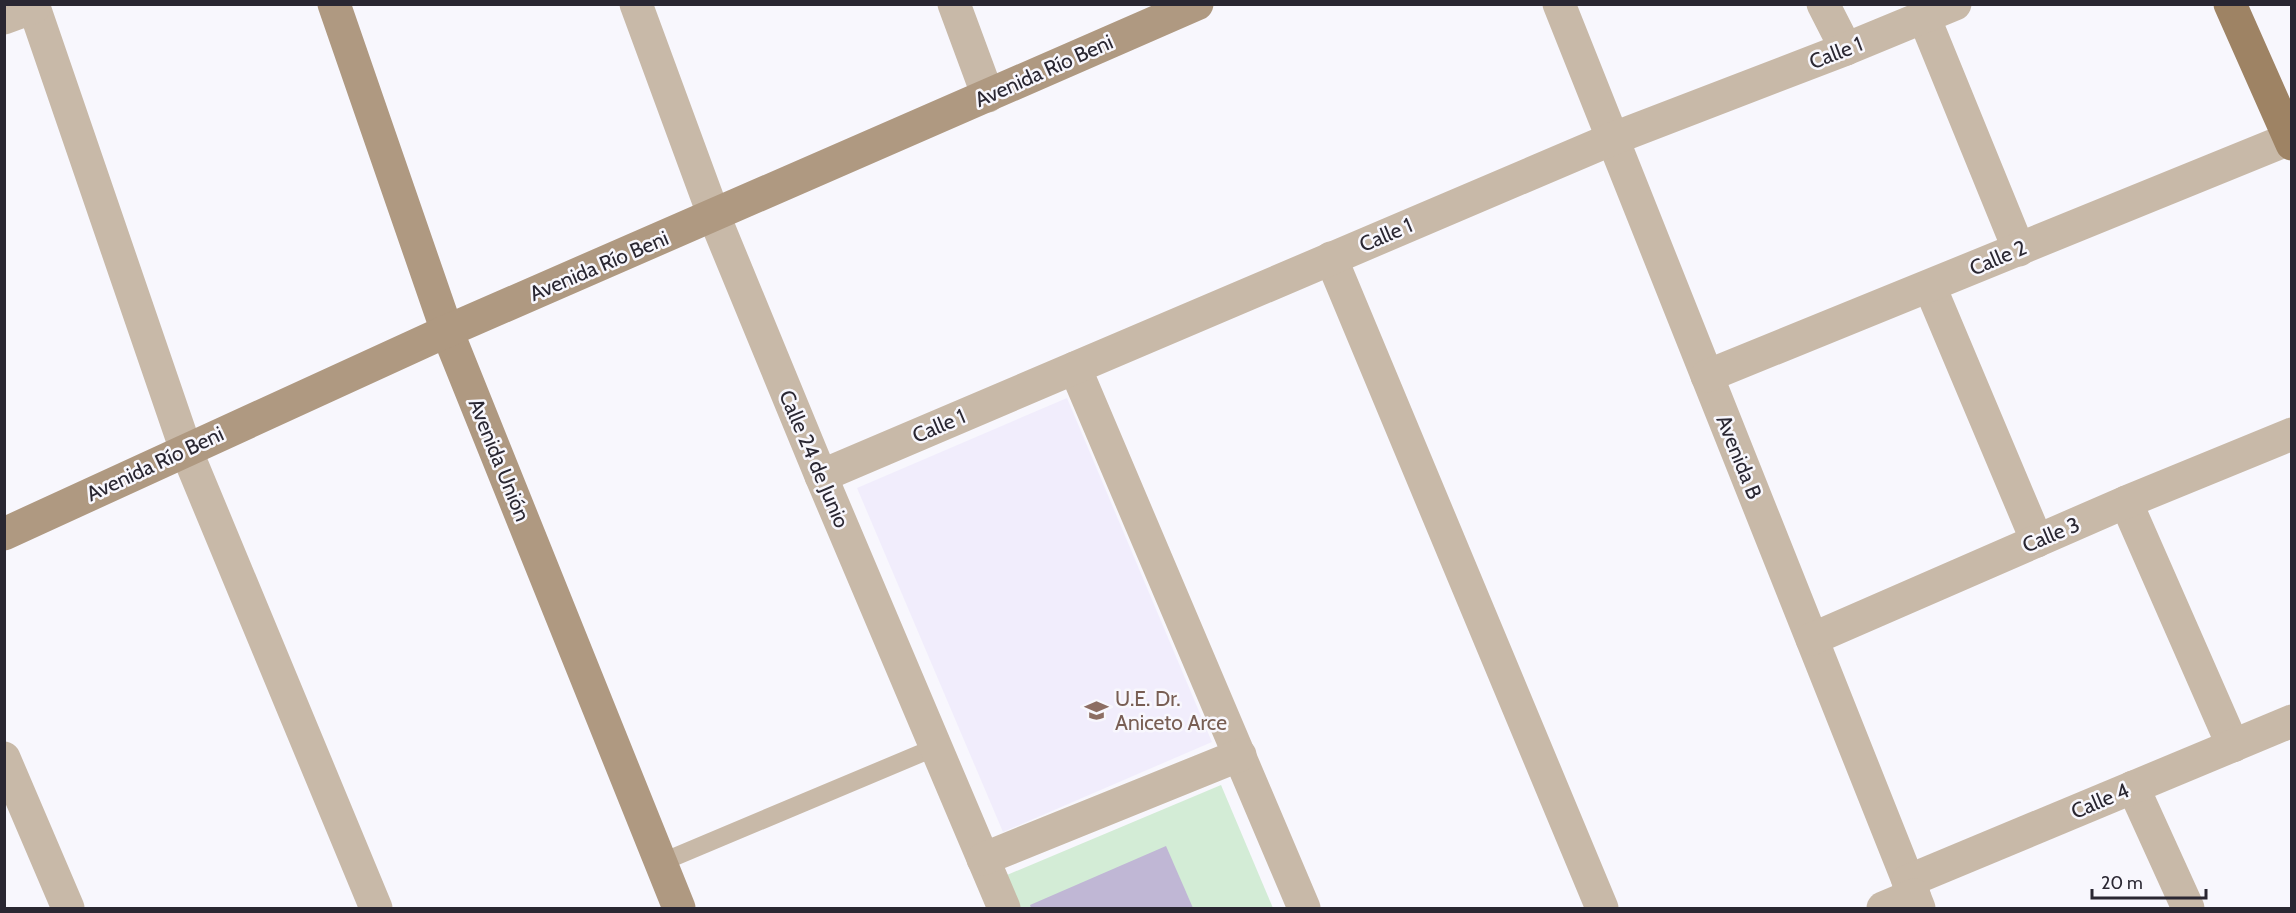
<svg xmlns="http://www.w3.org/2000/svg" width="2296" height="913" viewBox="0 0 2296 913" font-family="Cabin,sans-serif">
<style>
.built{fill:#f1edfc}
.green{fill:#d3ecd6}
.building{fill:#c0b7d5}
.lines{fill:none;stroke-linecap:round;stroke-linejoin:round}
.lane{stroke:#c8b9a8;stroke-width:18}
.street{stroke:#c8b9a8;stroke-width:33}
.secondary{stroke:#af9981;stroke-width:33}
.primary{stroke:#9e8364;stroke-width:33}
.labels{text-anchor:middle;stroke-width:5;stroke-linejoin:round;paint-order:stroke}
.street-label{font-size:21px;fill:#2a2732;stroke:#f8f7fd}
.education-label{font-size:21px;fill:#785e54;stroke:#f8f7fd;text-anchor:start}
</style>
<rect width="100%" height="100%" fill="#f8f7fd"/>
<polygon class="built" points="1067,398 1212,742 1003,832 857,488"/>
<polygon class="green" points="1221,785 1273,908 1020,908 1007,875"/>
<polygon class="building" points="1166,846 1193,908 1031,908 1030,905"/>
<g class="lines">
<polyline class="lane" points="660,863 936,747"/>
<g class="street">
<polyline points="33,4 186,450 376,908"/>
<polyline points="636,4 714,216 821,476 1004,908"/>
<polyline points="954,4 988,96"/>
<polyline points="1559,4 1919,908"/>
<polyline points="1823,4 1846,49"/>
<polyline points="1924,17 2019,250"/>
<polyline points="4,18 34,7"/>
<polyline points="1331,258 1602,908"/>
<polyline points="1930,287 2037,541"/>
<polyline points="1075,368 1304,908"/>
<polyline points="1707,376 2289,139"/>
<polyline points="821,476 1612,139 1846,49 1955,4"/>
<polyline points="2126,502 2233,746"/>
<polyline points="1812,639 2126,502 2292,434"/>
<polyline points="4,758 68,908"/>
<polyline points="2133,787 2188,908"/>
<polyline points="983,859 1240,755"/>
<polyline points="1908,881 2292,721"/>
<polyline points="1883,908 1914,895"/>
</g>
<g class="secondary">
<polyline points="334,4 447,331 679,908"/>
<polyline points="4,534 447,331 1197,4"/>
</g>
<polyline class="primary" points="2230,4 2292,144"/>
</g>
<defs>
<symbol id="school-bare" viewBox="-9 -9 18 18"><path d="M0-5L7-2L0 1L-7-2ZM-4 1L0 2.5L4 1V4Q0 6-4 4Z" fill="#8d6e63" stroke="#f8f7fd" stroke-width="2.5" paint-order="stroke"/></symbol>
</defs>
<g fill-rule="evenodd">
<use href="#school-bare" x="1080" y="694" width="33" height="33"/>
</g>
<g class="labels">
<g class="street-label">
<text transform="translate(1836 53) rotate(-21)" y="7">Calle 1</text>
<text transform="translate(1044 71) rotate(-24)" y="7">Avenida Río Beni</text>
<text transform="translate(1386 235) rotate(-23)" y="7">Calle 1</text>
<text transform="translate(1998 258) rotate(-23)" y="7">Calle 2</text>
<text transform="translate(599 266) rotate(-23)" y="7">Avenida Río Beni</text>
<text transform="translate(939 426) rotate(-23)" y="7">Calle 1</text>
<text transform="translate(1739 457) rotate(68)" y="7">Avenida B</text>
<text transform="translate(814 459) rotate(67)" y="7">Calle 24 de Junio</text>
<text transform="translate(499 460) rotate(68)" y="7">Avenida Unión</text>
<text transform="translate(155 464) rotate(-25)" y="7">Avenida Río Beni</text>
<text transform="translate(2051 535) rotate(-23)" y="7">Calle 3</text>
<text transform="translate(2100 801) rotate(-23)" y="7">Calle 4</text>
</g>
<g class="education-label">
<text x="1115" y="706">U.E. Dr.<tspan x="1115" dy="24">Aniceto Arce</tspan></text>
</g>
</g>
<rect width="2296" height="913" fill="none" stroke="#2a2732" stroke-width="12"/>
<path d="M2092 889v9h114v-9" fill="none" stroke="#2a2732" stroke-width="3"/>
<text x="2101" y="889" font-size="18" fill="#2a2732" stroke="#f8f7fd" stroke-width="4.5" paint-order="stroke">20 m</text>
</svg>
